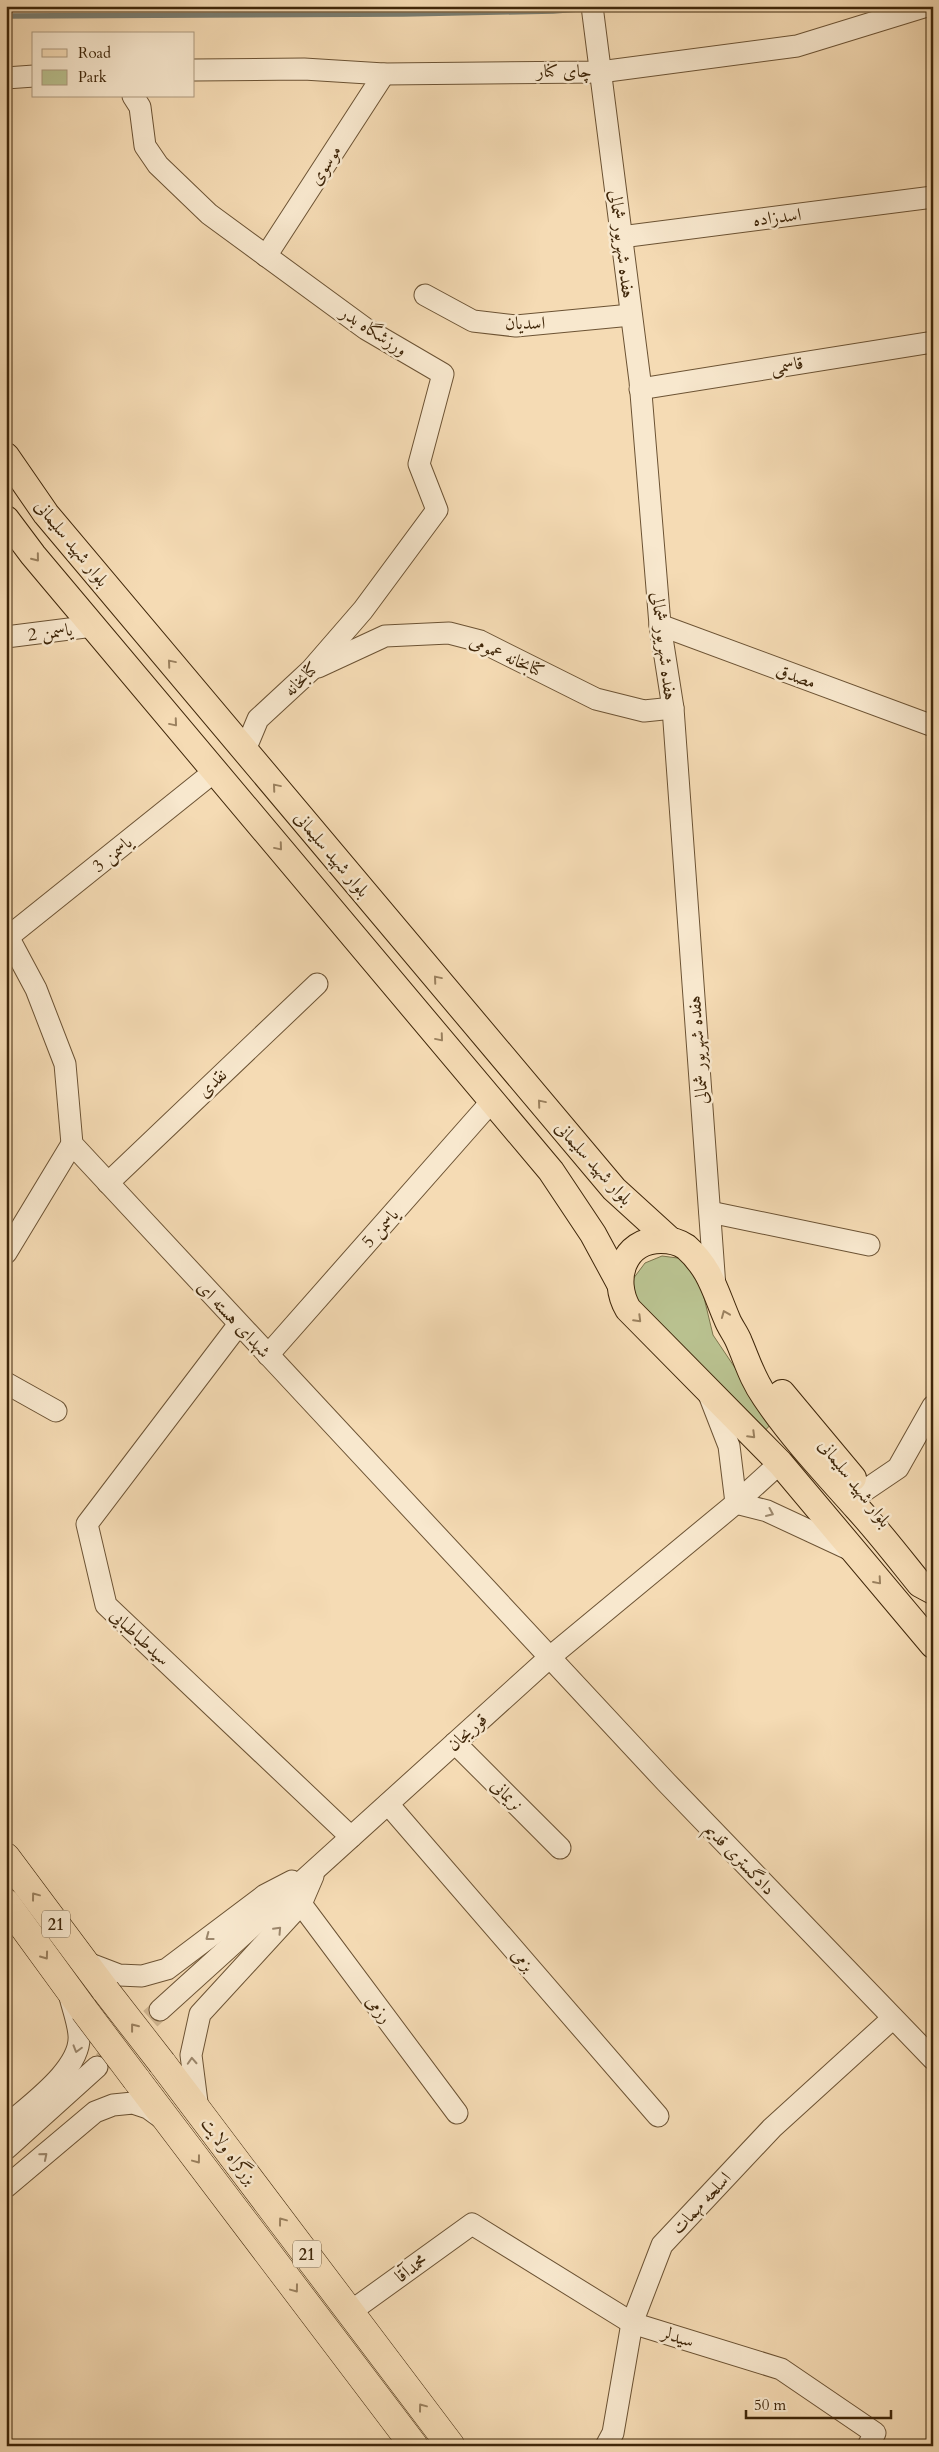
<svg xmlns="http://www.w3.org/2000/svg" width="939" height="2452" viewBox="0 0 939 2452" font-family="Cardo,Amiri,serif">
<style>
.green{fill:#b9c18f;stroke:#7c744c}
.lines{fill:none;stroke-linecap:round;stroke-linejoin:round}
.stream{stroke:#7a7e72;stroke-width:5.5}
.minor-tunnel{stroke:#d1b792;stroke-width:21;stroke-dasharray:21 11;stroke-linecap:butt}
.minor-casing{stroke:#6c5334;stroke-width:23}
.major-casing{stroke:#3f2609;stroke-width:28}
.highway-casing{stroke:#3f2609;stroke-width:29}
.minor{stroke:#f8e8ce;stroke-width:21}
.major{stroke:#f5dbb4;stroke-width:26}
.highway{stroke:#f5dbb4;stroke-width:28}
.highway-bridge-casing{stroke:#3f2609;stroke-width:29;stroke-linecap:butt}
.highway-bridge{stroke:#f5dbb4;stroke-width:28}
.oneway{stroke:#9a805e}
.oneway2{stroke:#9c876c}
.labels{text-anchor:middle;stroke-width:5;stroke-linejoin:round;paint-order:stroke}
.shield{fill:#f8e8ce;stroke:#766044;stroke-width:1}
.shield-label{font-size:16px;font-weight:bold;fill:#3f2609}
.street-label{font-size:18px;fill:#3f2609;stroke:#f8e8ce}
</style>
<rect width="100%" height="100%" fill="#f5dbb4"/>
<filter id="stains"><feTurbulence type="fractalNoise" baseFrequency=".004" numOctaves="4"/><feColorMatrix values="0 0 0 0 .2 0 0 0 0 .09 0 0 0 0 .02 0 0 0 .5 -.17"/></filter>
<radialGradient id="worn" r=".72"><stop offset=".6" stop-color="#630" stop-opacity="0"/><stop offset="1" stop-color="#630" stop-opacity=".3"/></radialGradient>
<polygon class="green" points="662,1256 685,1259 700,1281 713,1335 772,1423 761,1435 635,1306 633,1279 645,1263"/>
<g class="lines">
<polyline class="stream" points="6,16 404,14 553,11 617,6"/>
<polyline class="minor-tunnel" points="103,2062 160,2010"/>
<defs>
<g id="minor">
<polyline points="592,6 640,381 660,625 673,708 715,1287"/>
<polyline points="194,70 304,69 384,74 600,72 797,46 927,6"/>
<polyline points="6,78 34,76"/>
<polyline points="133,96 140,107 145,146 158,165 209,214 366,329 443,374 419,464 437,510 363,610 311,670 258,719 245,750"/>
<polyline points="621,237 933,197"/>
<polyline points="266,256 384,74"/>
<polyline points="425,295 473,321 516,326 631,315"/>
<polyline points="640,389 933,342"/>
<polyline points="660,625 933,726"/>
<polyline points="6,637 93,626"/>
<polyline points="318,667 385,636 449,633 480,641 596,699 644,711 673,708"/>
<polyline points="6,933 36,989 65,1064 72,1144 666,1782 933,2059"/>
<polyline points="8,937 215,771"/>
<polyline points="108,1183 317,984"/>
<polyline points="710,1212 869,1245"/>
<polyline points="6,1253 72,1144"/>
<polyline points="239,1324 87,1524 106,1605 351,1837"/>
<polyline points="268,1355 492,1101"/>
<polyline points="6,1383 56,1411"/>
<polyline points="708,1392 729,1446 736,1503 767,1511 853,1551"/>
<polyline points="864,1491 898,1468 933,1406"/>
<polyline points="455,1743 560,1848"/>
<polyline points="388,1804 658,2116"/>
<polyline points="301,1904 457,2113"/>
<polyline points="85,1962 119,1975 142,1976 167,1969 265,1895 292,1881"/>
<polyline points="160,2010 550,1657 736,1503 780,1463"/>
<polyline points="198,2110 191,2055 200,2014 301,1904 313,1876"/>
<path d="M6 2126C29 2105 82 2069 79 2035 78 2022 73 2009 70 1997"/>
<polyline points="6,2149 97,2067"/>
<polyline points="6,2187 95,2112 113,2105 133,2103 148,2108 163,2119"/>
<polyline points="350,2312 472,2224 632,2323 781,2369 875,2433 868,2446"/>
<polyline points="606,2446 613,2433 632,2323 662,2245 772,2128 893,2018"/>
</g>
<g id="major">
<polyline points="6,456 46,514 614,1189 670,1240"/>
<polyline points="6,519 33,555 551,1171 593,1234 619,1282"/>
<polyline points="782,1393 853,1478"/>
<path d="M933 1591 920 1584C899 1558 879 1532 857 1508 825 1472 792 1437 765 1397 752 1378 748 1363 739 1342 736 1334 730 1327 727 1319 715 1291 710 1268 686 1247 679 1242 670 1240 661 1240 623 1240 611 1280 628 1309L780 1463 933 1645"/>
</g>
<g id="highway">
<polyline points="6,1857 106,1991"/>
<polyline points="6,1903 84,2010"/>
<polyline points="162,2063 451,2446"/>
<polyline points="136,2079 414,2446"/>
</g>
</defs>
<use href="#minor" class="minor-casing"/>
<use href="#major" class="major-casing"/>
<use href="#highway" class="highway-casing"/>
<use href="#minor" class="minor"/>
<use href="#major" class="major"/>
<use href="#highway" class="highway"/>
<defs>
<g id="highway-bridge">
<polyline points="106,1991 162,2063"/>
<polyline points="84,2010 136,2079"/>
</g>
</defs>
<use href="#highway-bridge" class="highway-bridge-casing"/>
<use href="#highway-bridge" class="highway-bridge"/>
</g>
<defs><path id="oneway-chevron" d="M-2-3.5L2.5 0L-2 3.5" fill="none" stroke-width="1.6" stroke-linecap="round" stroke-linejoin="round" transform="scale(1.25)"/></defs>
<g class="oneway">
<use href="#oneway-chevron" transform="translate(36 558) rotate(51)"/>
<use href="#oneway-chevron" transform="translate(171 663) rotate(-130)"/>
<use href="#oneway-chevron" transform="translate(174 723) rotate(50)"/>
<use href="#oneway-chevron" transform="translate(276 787) rotate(-130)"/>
<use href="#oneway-chevron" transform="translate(279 847) rotate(50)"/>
<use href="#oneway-chevron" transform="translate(437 979) rotate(-130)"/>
<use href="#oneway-chevron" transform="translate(440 1038) rotate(50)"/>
<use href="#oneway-chevron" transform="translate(541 1103) rotate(-130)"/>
<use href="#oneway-chevron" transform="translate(725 1314) rotate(-112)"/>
<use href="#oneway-chevron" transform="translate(638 1319) rotate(45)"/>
<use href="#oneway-chevron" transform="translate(752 1435) rotate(45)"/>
<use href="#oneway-chevron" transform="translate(878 1581) rotate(49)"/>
<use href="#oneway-chevron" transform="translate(35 1896) rotate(-127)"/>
<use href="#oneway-chevron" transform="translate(45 1956) rotate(54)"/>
<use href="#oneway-chevron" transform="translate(134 2027) rotate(-128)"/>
<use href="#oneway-chevron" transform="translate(197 2160) rotate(53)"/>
<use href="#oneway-chevron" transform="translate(282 2221) rotate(-127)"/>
<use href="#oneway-chevron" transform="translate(295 2289) rotate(53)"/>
<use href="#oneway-chevron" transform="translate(422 2407) rotate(-127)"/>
</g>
<g class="oneway2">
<use href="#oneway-chevron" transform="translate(770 1513) rotate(24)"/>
<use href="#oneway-chevron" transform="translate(278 1930) rotate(-47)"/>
<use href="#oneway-chevron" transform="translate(209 1937) rotate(143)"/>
<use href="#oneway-chevron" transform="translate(77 2049) rotate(106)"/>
<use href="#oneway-chevron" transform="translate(192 2061) rotate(-93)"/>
<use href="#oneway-chevron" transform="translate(44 2156) rotate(-40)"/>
</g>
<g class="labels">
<g class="shield">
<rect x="42" y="1910.5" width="28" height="27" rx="4"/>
<rect x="293" y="2240.5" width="28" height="27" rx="4"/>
</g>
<g class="shield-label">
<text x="56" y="1930">21</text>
<text x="307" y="2260">21</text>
</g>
<g class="street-label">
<text x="564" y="77">چای کنار</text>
<text transform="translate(325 165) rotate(-57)" y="6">موسوی</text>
<text transform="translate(777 217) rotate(-7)" y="6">اسدزاده</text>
<text transform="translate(622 244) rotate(83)" y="6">هفده شهریور شمالی</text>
<text transform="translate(525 323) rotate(-1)" y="6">اسدیان</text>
<text transform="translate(374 331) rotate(33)" y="6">ورزشگاه بدر</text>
<text transform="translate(787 365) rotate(-9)" y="6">قاسمی</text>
<text transform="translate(72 543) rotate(51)" y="6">بلوار شهید سلیمانی</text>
<text transform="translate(50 632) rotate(-7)" y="6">یاسمن 2</text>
<text transform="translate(664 646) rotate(83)" y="6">هفده شهریور شمالی</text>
<text transform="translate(507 656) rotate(24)" y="6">کتابخانه عمومی</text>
<text transform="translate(796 676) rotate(20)" y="6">مصدق</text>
<text transform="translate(301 679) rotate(-45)" y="6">کتابخانه</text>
<text transform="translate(112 854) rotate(-39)" y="6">یاسمن 3</text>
<text transform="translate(332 854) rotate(50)" y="6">بلوار شهید سلیمانی</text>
<text transform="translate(698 1050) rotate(-94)" y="6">هفده شهریور شمالی</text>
<text transform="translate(212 1083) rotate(-44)" y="6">نقدی</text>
<text transform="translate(594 1163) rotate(48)" y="6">بلوار شهید سلیمانی</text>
<text transform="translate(380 1228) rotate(-48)" y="6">یاسمن 5</text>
<text transform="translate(234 1319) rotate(47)" y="6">شهدای هسته ای</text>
<text transform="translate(855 1483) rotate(52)" y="6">بلوار شهید سلیمانی</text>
<text transform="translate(140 1637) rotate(43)" y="6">سیدطباطبایی</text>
<text transform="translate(467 1732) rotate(-42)" y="6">قوریجان</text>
<text transform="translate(507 1795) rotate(45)" y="6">نریمانی</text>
<text transform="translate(740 1859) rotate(46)" y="6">دادگستری قدیم</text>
<text transform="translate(523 1960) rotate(49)" y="6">بزمی</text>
<text transform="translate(379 2009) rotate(53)" y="6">رزمی</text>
<text transform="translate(229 2151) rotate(53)" y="6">بزرگراه ولایت</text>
<text transform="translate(701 2203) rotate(-47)" y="6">اسلحه مهمات</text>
<text transform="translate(411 2268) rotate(-36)" y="6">محمدآقا</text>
<text transform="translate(678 2337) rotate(17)" y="6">سیدلر</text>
</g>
</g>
<rect width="939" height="2452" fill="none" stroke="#f5dbb4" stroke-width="25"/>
<rect x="8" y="8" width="924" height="2437" fill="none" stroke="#3f2609" stroke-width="2.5"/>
<rect x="12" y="12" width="914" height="2427" fill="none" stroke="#3f2609"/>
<rect x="32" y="32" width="162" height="65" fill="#f8e8ce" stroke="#ae9a7f"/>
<rect x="42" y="49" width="25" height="8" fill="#f5dbb4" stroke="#ae9a7f"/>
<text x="78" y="58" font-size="15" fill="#3f2609">Road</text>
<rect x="42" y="70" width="25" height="15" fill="#b9c18f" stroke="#ae9a7f"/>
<text x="78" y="82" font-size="15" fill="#3f2609">Park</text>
<path d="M746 2410v8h145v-8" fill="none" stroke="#3f2609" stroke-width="2.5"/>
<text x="754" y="2410" font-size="15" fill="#3f2609" stroke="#f8e8ce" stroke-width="4" paint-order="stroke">50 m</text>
<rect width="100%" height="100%" filter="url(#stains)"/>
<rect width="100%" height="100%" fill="url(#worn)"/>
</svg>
